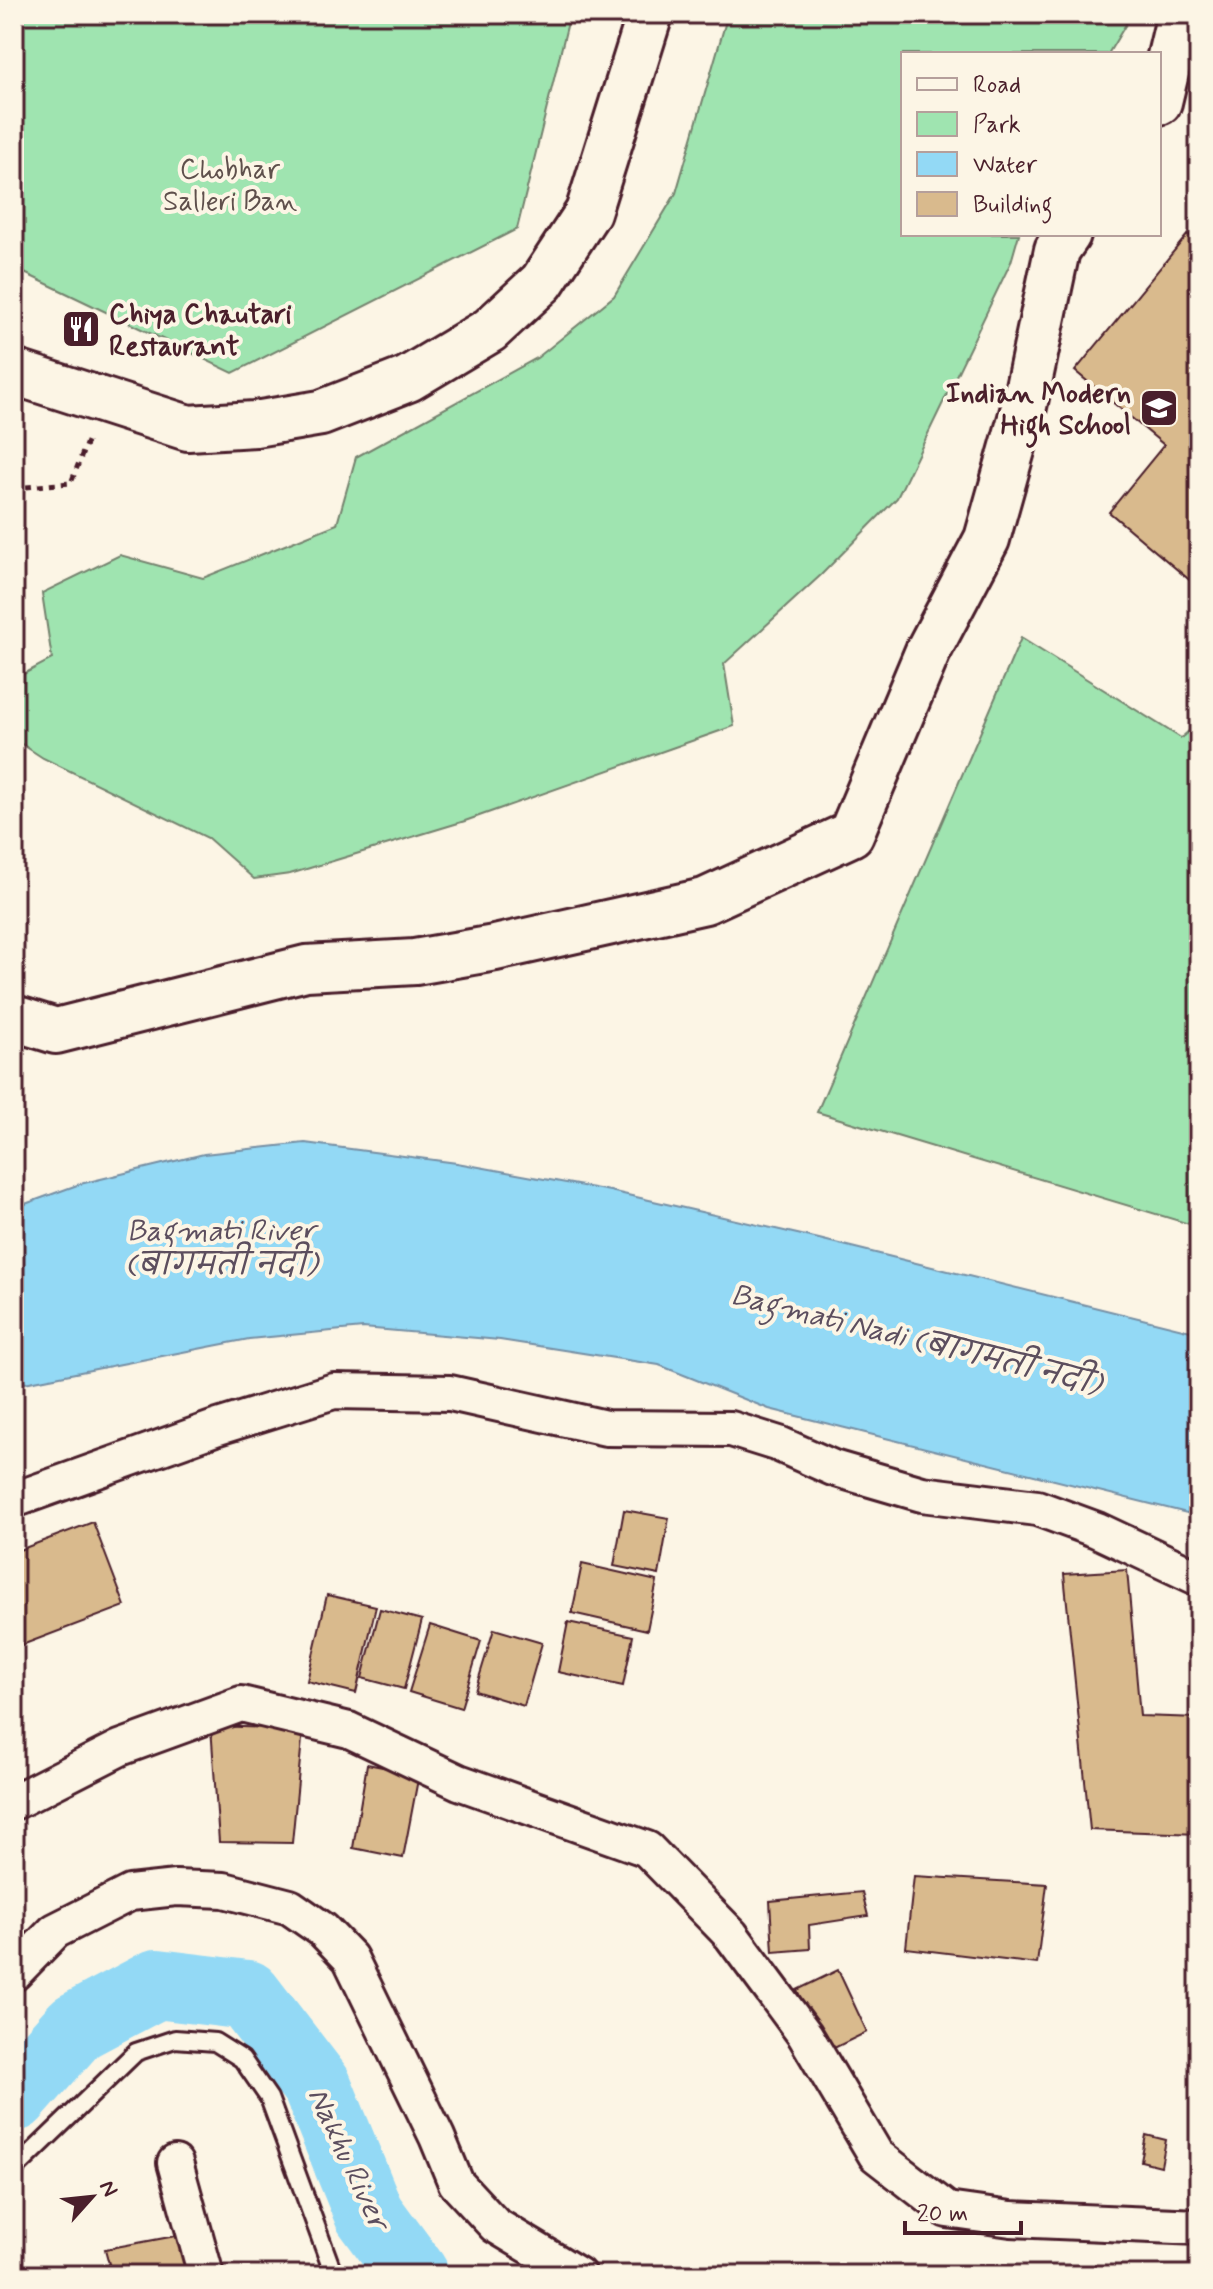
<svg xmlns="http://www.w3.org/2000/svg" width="1213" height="2289" viewBox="0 0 1213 2289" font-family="Mynerve,'Playpen Sans Deva',sans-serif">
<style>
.green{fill:#9fe4b0;stroke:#74826e;stroke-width:2}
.water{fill:#93d9f5;stroke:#768fa4;stroke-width:2}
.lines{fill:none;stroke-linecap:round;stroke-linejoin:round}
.river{stroke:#93d9f5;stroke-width:70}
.building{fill:#d9ba8d;stroke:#4a1f2b;stroke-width:2}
.lane-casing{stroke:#4a1f2b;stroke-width:22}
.street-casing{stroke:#4a1f2b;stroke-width:40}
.secondary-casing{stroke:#4a1f2b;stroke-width:50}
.path{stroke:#4a1f2b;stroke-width:5;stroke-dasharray:6 6;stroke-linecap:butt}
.lane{stroke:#fcf5e5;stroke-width:16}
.street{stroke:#fcf5e5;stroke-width:34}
.secondary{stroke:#fcf5e5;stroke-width:44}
.labels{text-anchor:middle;stroke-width:8;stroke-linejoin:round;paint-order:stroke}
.park-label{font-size:28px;fill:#5f504c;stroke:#fcf5e5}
.poi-label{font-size:28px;font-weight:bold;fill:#4a1f2b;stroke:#fcf5e5;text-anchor:start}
.water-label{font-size:30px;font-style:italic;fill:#5c4e5e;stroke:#fcf5e5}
</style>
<rect width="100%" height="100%" fill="#fcf5e5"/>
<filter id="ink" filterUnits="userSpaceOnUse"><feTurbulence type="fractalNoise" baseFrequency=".0125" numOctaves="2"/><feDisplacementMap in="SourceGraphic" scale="16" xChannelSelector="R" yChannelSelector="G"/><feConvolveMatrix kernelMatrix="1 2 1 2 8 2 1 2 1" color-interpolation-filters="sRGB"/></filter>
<g filter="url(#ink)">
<g class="green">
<polygon points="14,14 570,14 517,229 233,373 14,268"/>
<polygon points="728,14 1132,14 1108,54 903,54 903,234 1019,234 1011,262 897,498 821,575 724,664 734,726 465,821 290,874 254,879 208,838 43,758 14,739 14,679 52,659 42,593 120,555 203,578 337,524 356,457 537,358 614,296 676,193"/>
<polygon points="1021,638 1181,738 1199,722 1199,1227 817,1112"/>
</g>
<polygon class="water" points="305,1143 457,1163 610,1191 819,1239 1199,1333 1199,1516 769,1409 659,1365 500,1340 363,1328 249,1339 14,1385 14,1208 80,1184 204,1154"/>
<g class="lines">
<polyline class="river" points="14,2097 76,2027 157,1984 247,1995 317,2086 369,2214 414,2275"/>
</g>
<g class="building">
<polygon points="1188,234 1199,243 1199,588 1109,512 1164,445 1075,371"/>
<polygon points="624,1510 669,1518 659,1575 614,1566"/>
<polygon points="93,1522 125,1606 14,1648 14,1552"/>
<polygon points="582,1564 657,1581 647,1630 572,1613"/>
<polygon points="1127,1570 1140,1716 1199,1718 1199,1834 1090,1830 1064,1574"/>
<polygon points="327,1595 376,1606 356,1693 307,1681"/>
<polygon points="380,1609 422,1620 404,1689 362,1678"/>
<polygon points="568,1622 633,1636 623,1686 558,1672"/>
<polygon points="430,1625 481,1641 461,1708 409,1692"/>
<polygon points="494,1629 542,1643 524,1706 475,1691"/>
<polygon points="211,1726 303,1729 292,1843 219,1842"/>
<polygon points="367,1764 419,1774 403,1858 353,1848"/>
<polygon points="914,1876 1047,1884 1037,1964 906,1948"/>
<polygon points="862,1892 868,1916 809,1925 810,1949 773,1952 770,1901"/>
<polygon points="838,1970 867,2032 826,2052 797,1990"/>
<polygon points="1146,2135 1166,2140 1161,2166 1141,2161"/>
<polygon points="181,2235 192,2275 112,2275 105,2249"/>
</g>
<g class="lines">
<defs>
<polyline id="lane" points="14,2170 136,2052 175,2039 215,2042 242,2059 269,2098 334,2275"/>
<g id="street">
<polyline points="14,1500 215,1428 334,1391 450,1393 606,1428 731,1429 779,1444 833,1468 922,1494 1037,1508 1097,1530 1199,1578"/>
<polyline points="14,1799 16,1801 120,1748 241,1704 349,1730 459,1782 647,1849 731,1935 805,2035 876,2155 947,2210 1011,2219 1199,2227"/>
<polyline points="14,1973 55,1931 130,1893 176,1888 224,1890 290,1907 323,1930 350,1958 437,2137 456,2183 495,2225 578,2275"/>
<polyline points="175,2163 206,2275"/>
</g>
<g id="secondary">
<polyline points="1159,102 1180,14"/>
<polyline points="14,372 188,428 255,424 321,413 408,379 490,330 542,282 588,212 650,14"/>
<polyline points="14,1018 56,1031 306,968 415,962 495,948 705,901 851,834 928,651 987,539 1023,411 1057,250 1068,234"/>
</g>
</defs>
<use href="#lane" class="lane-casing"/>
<use href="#street" class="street-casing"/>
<use href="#secondary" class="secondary-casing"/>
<polyline class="path" points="14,488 71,483 88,439"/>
<use href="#lane" class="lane"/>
<use href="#street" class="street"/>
<use href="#secondary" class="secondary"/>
</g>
</g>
<defs>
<symbol id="restaurant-square" viewBox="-11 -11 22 22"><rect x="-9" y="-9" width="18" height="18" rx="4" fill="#4a1f2b" stroke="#fcf5e5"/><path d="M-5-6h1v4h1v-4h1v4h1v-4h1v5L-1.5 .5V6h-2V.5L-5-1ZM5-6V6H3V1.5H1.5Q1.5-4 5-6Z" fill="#fff"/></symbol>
<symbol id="school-square" viewBox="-11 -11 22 22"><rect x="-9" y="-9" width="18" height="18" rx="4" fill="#4a1f2b" stroke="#fcf5e5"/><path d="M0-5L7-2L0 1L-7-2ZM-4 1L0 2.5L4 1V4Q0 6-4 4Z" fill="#fff"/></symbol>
</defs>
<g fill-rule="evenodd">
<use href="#restaurant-square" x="59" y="307" width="44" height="44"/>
<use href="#school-square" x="1137" y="386" width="44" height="44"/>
</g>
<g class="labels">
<g class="park-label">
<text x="230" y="178">Chobhar<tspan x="230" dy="32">Salleri Ban</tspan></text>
</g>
<g class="poi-label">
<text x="109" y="323">Chiya Chautari<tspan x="109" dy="32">Restaurant</tspan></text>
<text x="1131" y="402" text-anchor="end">Indian Modern<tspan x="1131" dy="32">High School</tspan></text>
</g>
<g class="water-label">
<text x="221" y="1240">Bagmati River<tspan x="221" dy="34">(बागमती नदी)</tspan></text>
<text transform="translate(916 1339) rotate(14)" y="10">Bagmati Nadi (बागमती नदी)</text>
<text transform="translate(349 2158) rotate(65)" y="10">Nakhu River</text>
</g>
</g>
<rect width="1213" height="2289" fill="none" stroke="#fcf5e5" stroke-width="48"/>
<rect x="24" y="24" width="1165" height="2241" fill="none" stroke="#4a1f2b" stroke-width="3" filter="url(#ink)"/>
<rect x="901" y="52" width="260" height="184" fill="#fcf5e5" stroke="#b59f9b" stroke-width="2"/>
<rect x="917" y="78" width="40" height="12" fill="#fcf5e5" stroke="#b59f9b" stroke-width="2"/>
<text x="973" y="92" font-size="24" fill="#4a1f2b">Road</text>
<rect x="917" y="112" width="40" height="24" fill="#9fe4b0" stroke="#b59f9b" stroke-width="2"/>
<text x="973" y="132" font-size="24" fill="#4a1f2b">Park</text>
<rect x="917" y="152" width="40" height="24" fill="#93d9f5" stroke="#b59f9b" stroke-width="2"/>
<text x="973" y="172" font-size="24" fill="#4a1f2b">Water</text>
<rect x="917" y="192" width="40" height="24" fill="#d9ba8d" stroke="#b59f9b" stroke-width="2"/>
<text x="973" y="212" font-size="24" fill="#4a1f2b">Building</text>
<g transform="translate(92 2197) rotate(63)" stroke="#fcf5e5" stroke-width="6" paint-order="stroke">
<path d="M0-6L14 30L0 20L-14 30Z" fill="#4a1f2b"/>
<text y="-12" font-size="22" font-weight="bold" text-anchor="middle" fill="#4a1f2b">N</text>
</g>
<path d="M905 2221v12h116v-12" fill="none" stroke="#4a1f2b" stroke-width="4"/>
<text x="917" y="2221" font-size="24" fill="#4a1f2b" stroke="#fcf5e5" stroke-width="6" paint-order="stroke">20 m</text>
</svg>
